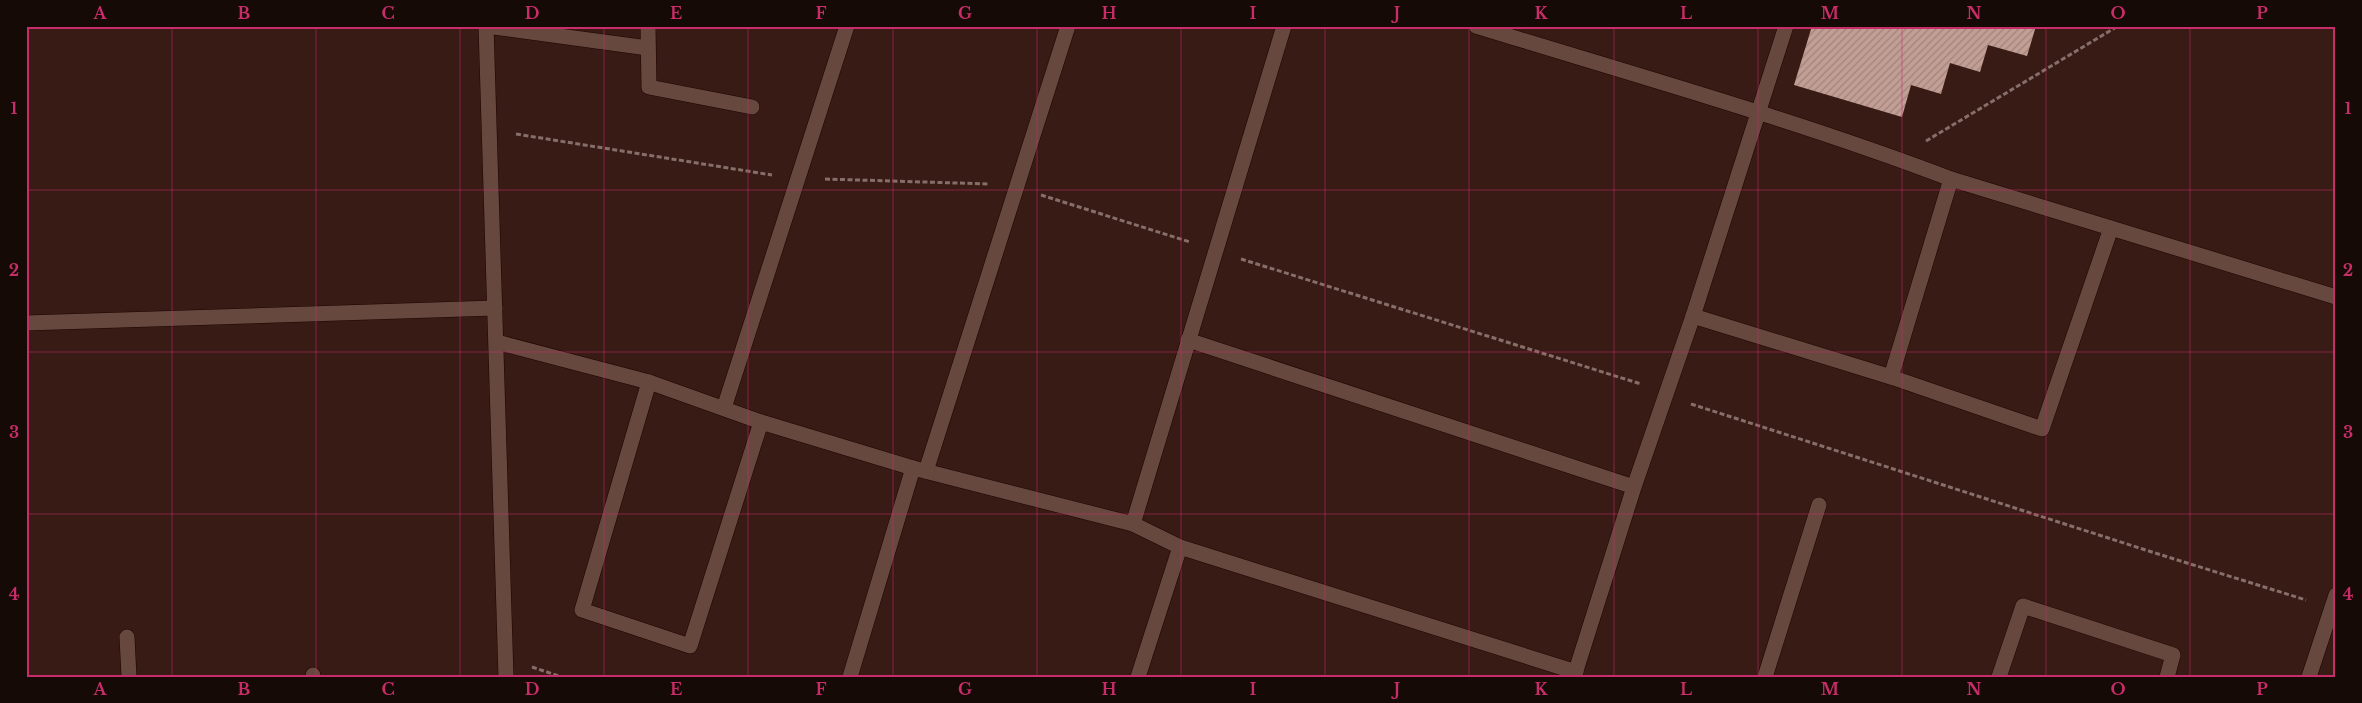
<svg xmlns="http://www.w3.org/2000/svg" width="2362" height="703" viewBox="0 0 2362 703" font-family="'Libre Baskerville',serif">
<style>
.building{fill:url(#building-hatch)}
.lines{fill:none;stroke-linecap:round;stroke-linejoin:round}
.minor-casing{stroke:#1d0502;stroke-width:16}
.path{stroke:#866e69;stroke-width:3;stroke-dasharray:5 2.5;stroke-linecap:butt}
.minor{stroke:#67483f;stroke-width:15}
.grid{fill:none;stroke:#c82d69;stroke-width:1;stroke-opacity:0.55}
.neatline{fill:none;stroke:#c82d69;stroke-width:2}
.grid-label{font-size:16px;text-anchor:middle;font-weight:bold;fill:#c82d69}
</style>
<defs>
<pattern id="building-hatch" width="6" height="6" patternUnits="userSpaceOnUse" patternTransform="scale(1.25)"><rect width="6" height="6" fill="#c29e94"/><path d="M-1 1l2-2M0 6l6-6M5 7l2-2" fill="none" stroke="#9f847d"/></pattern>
</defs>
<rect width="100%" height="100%" fill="#371b14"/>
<polygon class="building" points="1812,26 2036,26 2027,56 1988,45 1980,72 1950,63 1941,94 1911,85 1902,117 1794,85"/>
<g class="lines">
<defs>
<g id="minor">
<polyline points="648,26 649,87 752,107"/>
<path d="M1476 26C1635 75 1796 120 1951 179L2336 297"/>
<polyline points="1693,316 1891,377 2042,429 2111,228"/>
<polyline points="26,323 495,308"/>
<polyline points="1188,340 1634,487"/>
<polyline points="497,342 649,382 761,422 913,468 1133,524 1180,547 1576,672"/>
<polyline points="1891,377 1951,179"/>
<polyline points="649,382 582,610 690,646 761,422"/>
<polyline points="724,408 847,26"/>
<polyline points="926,471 1068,26"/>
<polyline points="1133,524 1284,26"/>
<polyline points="127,637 129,677"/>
<polyline points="313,675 313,677"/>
<polyline points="506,677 486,26 648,48"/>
<polyline points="850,677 913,468"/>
<polyline points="1138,677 1180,547"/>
<polyline points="1574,677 1634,487 1693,316 1786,26"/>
<polyline points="1765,677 1819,505"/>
<polyline points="1999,677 2023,606 2173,655 2167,677"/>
<polyline points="2309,677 2336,595"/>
</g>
</defs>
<use href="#minor" class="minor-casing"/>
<g class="path">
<polyline points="516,134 772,175"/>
<polyline points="1926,141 2118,26"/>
<polyline points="825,179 989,184"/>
<polyline points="1041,195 1190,242"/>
<polyline points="1241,259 1641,384"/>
<polyline points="1691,404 2155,553 2306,600"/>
<polyline points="532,667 562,677"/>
</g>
<use href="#minor" class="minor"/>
</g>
<path class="grid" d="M172 26V677M316 26V677M460 26V677M604 26V677M748 26V677M893 26V677M1037 26V677M1181 26V677M1325 26V677M1469 26V677M1614 26V677M1758 26V677M1902 26V677M2046 26V677M2190 26V677M26 190H2336M26 352H2336M26 514H2336"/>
<rect width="2362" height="703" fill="none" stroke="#160a07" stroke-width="55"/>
<rect x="28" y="28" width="2306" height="648" class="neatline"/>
<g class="grid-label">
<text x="100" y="19">A</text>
<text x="244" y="19">B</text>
<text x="388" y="19">C</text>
<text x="532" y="19">D</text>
<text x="676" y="19">E</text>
<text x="821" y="19">F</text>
<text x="965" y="19">G</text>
<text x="1109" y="19">H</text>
<text x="1253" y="19">I</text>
<text x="1397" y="19">J</text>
<text x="1541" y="19">K</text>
<text x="1686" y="19">L</text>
<text x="1830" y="19">M</text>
<text x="1974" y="19">N</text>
<text x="2118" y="19">O</text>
<text x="2262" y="19">P</text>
<text x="14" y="114">1</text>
<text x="2348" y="114">1</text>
<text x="14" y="276">2</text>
<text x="2348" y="276">2</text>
<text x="14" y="438">3</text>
<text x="2348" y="438">3</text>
<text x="14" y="600">4</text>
<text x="2348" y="600">4</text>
<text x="100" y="695">A</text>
<text x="244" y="695">B</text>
<text x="388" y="695">C</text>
<text x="532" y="695">D</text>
<text x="676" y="695">E</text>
<text x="821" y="695">F</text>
<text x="965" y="695">G</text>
<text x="1109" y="695">H</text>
<text x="1253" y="695">I</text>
<text x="1397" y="695">J</text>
<text x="1541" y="695">K</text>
<text x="1686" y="695">L</text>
<text x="1830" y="695">M</text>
<text x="1974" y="695">N</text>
<text x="2118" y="695">O</text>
<text x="2262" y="695">P</text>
</g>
</svg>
